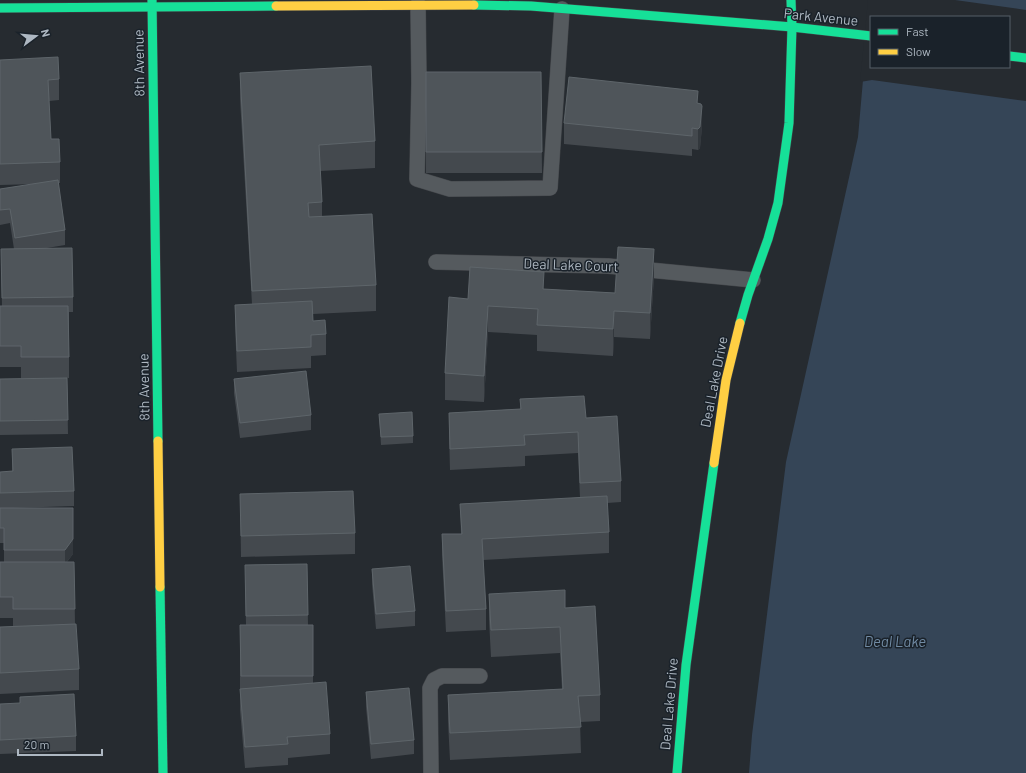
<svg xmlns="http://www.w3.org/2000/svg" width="1026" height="773" viewBox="0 0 1026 773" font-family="Barlow,sans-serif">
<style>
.water{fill:#354557;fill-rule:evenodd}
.pier{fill:#262b30;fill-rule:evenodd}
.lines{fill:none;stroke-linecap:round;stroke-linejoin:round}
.lane-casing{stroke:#44474b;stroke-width:16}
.fast-casing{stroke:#44474b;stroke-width:10}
.slow-casing{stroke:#44474b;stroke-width:10}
.lane{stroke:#555a5e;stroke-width:15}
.fast{stroke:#16e098;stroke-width:9}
.slow{stroke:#ffcf43;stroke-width:9}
.wall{fill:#44494e}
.shaded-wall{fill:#33383d}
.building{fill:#4f555a;stroke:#5e656a}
.labels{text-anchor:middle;stroke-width:3;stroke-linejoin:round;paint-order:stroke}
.street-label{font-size:14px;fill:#aeb8c2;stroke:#1a222a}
.water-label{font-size:15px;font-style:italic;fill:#718ba4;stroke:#1a222a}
</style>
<rect width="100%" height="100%" fill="#262b30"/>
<path class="water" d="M870 0H1026V773H749L752 735 786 462 858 137ZM871 17H1009V67H871Z"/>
<path class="pier" d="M868 0H955L1026 10V101L872 80 860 82ZM871 17H1009V67H871Z"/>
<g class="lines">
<defs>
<g id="lane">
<polyline points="418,4 419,83 417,179 450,189 550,188 562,9"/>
<polyline points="436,262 608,266 753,280"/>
<polyline points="431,773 430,688 434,680 442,676 480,676"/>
</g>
<g id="fast">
<polyline points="152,0 158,441"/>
<polyline points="474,5 531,6 792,27 871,36"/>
<polyline points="0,8 276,6"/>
<polyline points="1009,56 1026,58"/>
<polyline points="740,323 748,295 768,239 778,203 789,123 792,27 791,0"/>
<polyline points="160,587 163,773"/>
<polyline points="677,773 686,665 714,463"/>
</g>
<g id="slow">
<polyline points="276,6 474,5"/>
<polyline points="158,441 160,587"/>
<polyline points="714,463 726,380 740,323"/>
</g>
</defs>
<use href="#lane" class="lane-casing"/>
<use href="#fast" class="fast-casing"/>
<use href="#slow" class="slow-casing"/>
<use href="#lane" class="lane"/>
<use href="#fast" class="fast"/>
<use href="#slow" class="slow"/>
</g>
<g class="wall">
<polygon points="0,60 59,79 59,100 49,101 51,139 60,162 60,183 58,183 65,230 65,245 41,249 73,297 73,312 69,312 69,378 21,378 21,367 0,367 0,306 2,306 1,264 14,249 10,223 0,225 0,189 37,184 0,185"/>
<polygon points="426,72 541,72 542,173 426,173"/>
<polygon points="240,73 375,141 375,168 320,171 322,202 322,216 376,285 376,311 313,314 313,321 326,334 326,355 311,356 311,368 237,372 235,326 235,305 252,304 240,99"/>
<polygon points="698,104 702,127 700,148 698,150 692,149 692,156 564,144 564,123"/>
<polygon points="654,276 650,339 614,337 613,356 537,351 537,335 488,332 484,402 445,400 445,373 468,299 544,289 615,293"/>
<polygon points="67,378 68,434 0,435 0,379"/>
<polygon points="234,379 311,415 311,430 240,438 234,393"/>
<polygon points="520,399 586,418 621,481 621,502 607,503 609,532 609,553 483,560 486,609 486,630 446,632 442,555 442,534 461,534 460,504 580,498 578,453 525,456 525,466 450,470 449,434 449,413 520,409"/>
<polygon points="379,414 413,436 413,443 381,445"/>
<polygon points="12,449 74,491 74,506 14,508 73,554 67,562 74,562 75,624 79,669 79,690 0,694 0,627 13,627 13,618 0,618 0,562 4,562 4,543 0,543 0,472 12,471"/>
<polygon points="240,494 355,533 355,554 241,557"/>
<polygon points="307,564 308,625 313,625 313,683 330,734 330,754 288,758 288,765 245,768 240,710 240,625 246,625 245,580"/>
<polygon points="372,569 415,611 415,626 376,629 372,584"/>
<polygon points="489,594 565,608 600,695 600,721 580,722 581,753 450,760 448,722 448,695 562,689 560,653 491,657 489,620"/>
<polygon points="366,692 414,740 414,754 371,759 366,707"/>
<polygon points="0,704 76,736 76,751 0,754"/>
</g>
<g class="shaded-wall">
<polygon points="702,106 702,127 700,148 698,150 698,129"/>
<polygon points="654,249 654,276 650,339 650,313"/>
<polygon points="544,272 544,298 543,289"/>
<polygon points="488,306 488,332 484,402 484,376"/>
<polygon points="614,311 614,337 613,356 613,329"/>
<polygon points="73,522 73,554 65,564 65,550"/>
</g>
<g class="building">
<polygon points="58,57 59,79 48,80 51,139 59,139 60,162 0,164 0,60"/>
<polygon points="371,66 375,141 319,145 322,202 308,203 309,217 372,214 376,285 252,291 240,73"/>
<polygon points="426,72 541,72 542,152 426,152"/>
<polygon points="569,77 698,91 697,103 701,104 702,106 700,127 698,129 692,128 692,136 564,123"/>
<polygon points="58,180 65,230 15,238 10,209 0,210 0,189"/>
<polygon points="618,247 654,249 650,313 614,311 613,329 537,325 538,309 488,306 484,376 445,373 449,297 468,299 470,267 544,272 543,289 615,293"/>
<polygon points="72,248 73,297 2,298 1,249"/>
<polygon points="312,301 313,321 325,320 326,334 311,335 311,347 237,351 235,305"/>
<polygon points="0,306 68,306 69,357 21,357 21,346 0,346"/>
<polygon points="306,371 311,415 240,423 234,379"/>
<polygon points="67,378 68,420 0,421 0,379"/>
<polygon points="584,396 586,418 617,416 621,481 580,483 578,432 524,435 525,445 450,449 449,413 521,409 520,399"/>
<polygon points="412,412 413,436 381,437 379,414"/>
<polygon points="72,447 74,491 0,493 0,472 13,471 12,449"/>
<polygon points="353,491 355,533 241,536 240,494"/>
<polygon points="607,496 609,532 482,539 486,609 446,611 442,534 462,534 460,504"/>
<polygon points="0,508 73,508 73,539 65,550 4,550 4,528 0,528"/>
<polygon points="0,562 74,562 75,609 13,609 13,597 0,597"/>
<polygon points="307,564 308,615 246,616 245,565"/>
<polygon points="410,566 415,611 376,614 372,569"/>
<polygon points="565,590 565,608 595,606 600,695 578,696 581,727 450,733 448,695 563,689 560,627 491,630 489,594"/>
<polygon points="76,624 79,669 0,673 0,627"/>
<polygon points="240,625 313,625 313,676 241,676"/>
<polygon points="326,682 330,734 287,737 288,744 245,747 240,689"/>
<polygon points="409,688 414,740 371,744 366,692"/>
<polygon points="74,694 76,736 0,740 0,704 20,703 20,697"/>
</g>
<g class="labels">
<g class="street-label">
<text transform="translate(821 17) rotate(6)" y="5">Park Avenue</text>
<text transform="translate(139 63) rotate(-91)" y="5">8th Avenue</text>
<text transform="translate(571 265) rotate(2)" y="5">Deal Lake Court</text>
<text transform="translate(714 382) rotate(-79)" y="5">Deal Lake Drive</text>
<text transform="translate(144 387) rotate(-91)" y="5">8th Avenue</text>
<text transform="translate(669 704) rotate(-85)" y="5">Deal Lake Drive</text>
</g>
<g class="water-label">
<text x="895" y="647">Deal Lake</text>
</g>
</g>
<rect x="870" y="16" width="140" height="52" fill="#1a222a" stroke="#555e67"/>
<rect x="878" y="29" width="20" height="6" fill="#16e098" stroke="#555e67"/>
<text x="906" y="36" font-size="12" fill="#aeb8c2">Fast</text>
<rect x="878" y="49" width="20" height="6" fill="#ffcf43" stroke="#555e67"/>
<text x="906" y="56" font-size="12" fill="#aeb8c2">Slow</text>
<g transform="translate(36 36) rotate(74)" stroke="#1a222a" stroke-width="3" paint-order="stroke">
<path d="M0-3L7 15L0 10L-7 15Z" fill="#aeb8c2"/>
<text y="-6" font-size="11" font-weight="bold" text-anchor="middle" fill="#aeb8c2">N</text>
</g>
<path d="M18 749v6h84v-6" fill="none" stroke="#aeb8c2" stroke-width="2"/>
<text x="24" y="749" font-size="12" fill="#aeb8c2" stroke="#1a222a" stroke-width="3" paint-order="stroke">20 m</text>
</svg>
